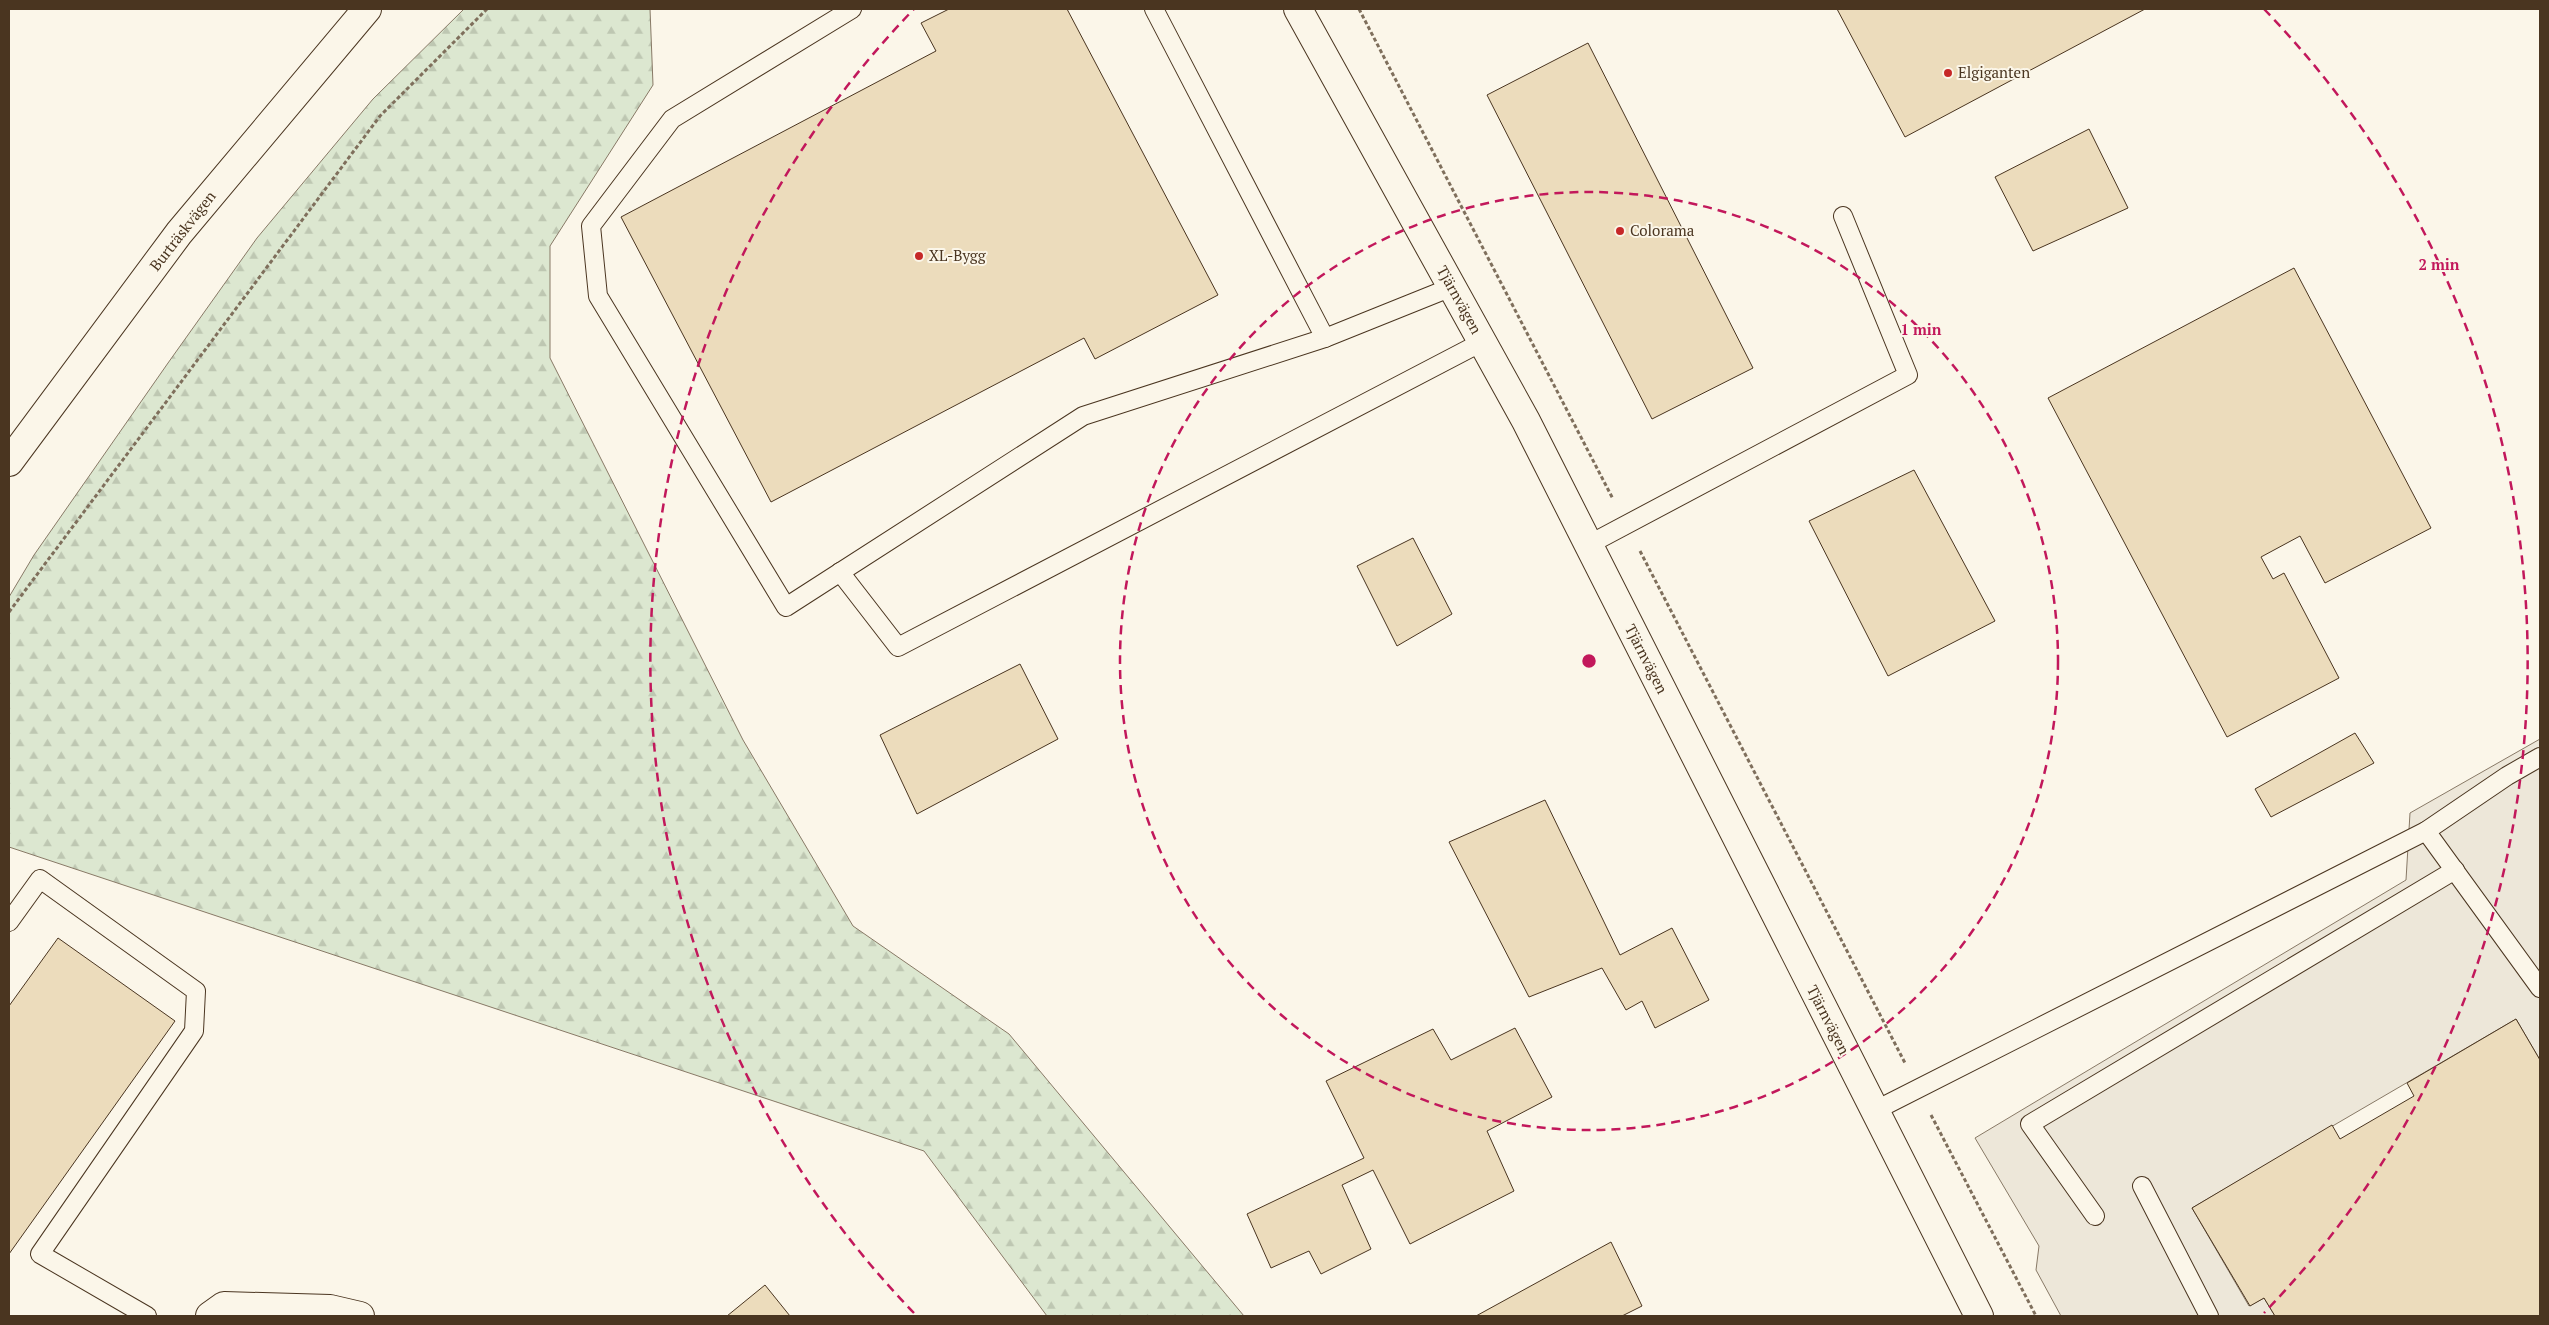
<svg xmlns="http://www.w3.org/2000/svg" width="2549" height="1325" viewBox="0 0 2549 1325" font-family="'PT Serif',serif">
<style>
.forest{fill:url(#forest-firs);stroke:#887966}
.parking{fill:#ede7d9;stroke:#887966}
.building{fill:#ecdcbc;stroke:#4a3520}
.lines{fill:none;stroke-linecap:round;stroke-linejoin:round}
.lane-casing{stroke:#4a3520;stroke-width:20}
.street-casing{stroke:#4a3520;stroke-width:30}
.secondary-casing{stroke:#4a3520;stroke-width:30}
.path{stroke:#7f6f5c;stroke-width:3;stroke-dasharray:4 2.5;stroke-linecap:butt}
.lane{stroke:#fbf6e9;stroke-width:18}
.street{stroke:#fbf6e9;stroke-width:28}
.secondary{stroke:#fbf6e9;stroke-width:28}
.ring{fill:none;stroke:#c2185b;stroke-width:2.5;stroke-dasharray:9 6}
.poi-dot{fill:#c62828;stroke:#fbf6e9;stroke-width:2}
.labels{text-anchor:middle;stroke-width:4;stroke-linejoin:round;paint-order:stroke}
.poi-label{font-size:15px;fill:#4a3520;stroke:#fbf6e9;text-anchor:start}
.street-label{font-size:15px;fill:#4a3520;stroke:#fbf6e9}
.centre{fill:#c2185b;stroke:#fbf6e9;stroke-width:2.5}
.ring-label{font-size:15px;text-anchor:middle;font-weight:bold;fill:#c2185b;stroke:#fbf6e9;stroke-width:4;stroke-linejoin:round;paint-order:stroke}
</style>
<defs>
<pattern id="forest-firs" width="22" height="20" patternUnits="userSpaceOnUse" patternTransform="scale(1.25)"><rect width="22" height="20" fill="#dce7d0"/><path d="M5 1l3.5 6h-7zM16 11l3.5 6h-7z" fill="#bec7b2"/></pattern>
</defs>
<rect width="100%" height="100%" fill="#fbf6e9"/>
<polygon class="forest" points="464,9 650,9 653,85 550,246 550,358 743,740 853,926 1009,1034 1244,1316 1047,1316 924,1151 9,847 9,597 34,555 168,363 257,238 373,99"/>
<polygon class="parking" points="2540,739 2540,1060 2516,1019 2192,1208 2249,1306 2264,1298 2275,1316 2061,1316 2036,1270 2039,1246 1975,1138 2406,880 2410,813"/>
<g class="building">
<polygon points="949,9 1067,9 1218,295 1095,359 1084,338 771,502 621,217 936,51 921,23"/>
<polygon points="1837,9 2145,9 1905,137"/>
<polygon points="1588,43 1753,368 1652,419 1487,95"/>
<polygon points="2089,129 2128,208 2033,251 1995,177"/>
<polygon points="2294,268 2431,528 2325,583 2300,536 2261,557 2273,579 2284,573 2339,678 2227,737 2048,398"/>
<polygon points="1914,470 1995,621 1888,676 1809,521"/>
<polygon points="1413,538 1452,614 1397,646 1357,566"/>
<polygon points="1020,664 1058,739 917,814 880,735"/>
<polygon points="2355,733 2374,763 2271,817 2255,789"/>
<polygon points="1545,800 1620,955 1672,928 1709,1000 1655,1028 1642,1001 1626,1010 1602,968 1529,997 1449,842"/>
<polygon points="58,938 175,1021 9,1254 9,1006"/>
<polygon points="2516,1019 2540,1060 2540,1316 2275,1316 2264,1298 2250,1306 2192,1208 2332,1125 2340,1139 2414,1096 2407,1083"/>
<polygon points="1515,1028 1552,1097 1487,1131 1514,1191 1410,1244 1373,1170 1342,1185 1371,1249 1321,1274 1309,1251 1271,1268 1247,1214 1364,1158 1326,1081 1433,1029 1451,1060"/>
<polygon points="1611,1242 1642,1306 1622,1316 1476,1316"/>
<polygon points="765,1285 790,1316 727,1316"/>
</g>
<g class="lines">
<defs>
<g id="lane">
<polyline points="852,9 672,119 591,226 598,296 786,607 1083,416 1325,338 1452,287"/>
<polyline points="1154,9 1325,338"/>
<polyline points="1588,545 1908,375 1843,216"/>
<polyline points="840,572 898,647 1482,342"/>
<polyline points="2426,831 2540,988"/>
<polyline points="9,922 40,879 196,991 194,1031 40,1254 147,1316"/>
<polyline points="1874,1111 2426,831 2507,776 2540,757"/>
<polyline points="2142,1186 2209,1316"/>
<polyline points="2095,1216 2030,1124 2455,870"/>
</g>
<g id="street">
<polyline points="9,462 179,233 367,9"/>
<polyline points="210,1316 224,1306 330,1309 360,1316"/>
</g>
<polyline id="secondary" points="1298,9 1526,421 1979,1316"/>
</defs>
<use href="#lane" class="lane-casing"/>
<use href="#street" class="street-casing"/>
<use href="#secondary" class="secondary-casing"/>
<g class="path">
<polyline points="1359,9 1613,499"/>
<polyline points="1640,551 1905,1063"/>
<polyline points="9,612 380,116 487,9"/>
<polyline points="1931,1115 2036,1316"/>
</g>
<use href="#lane" class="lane"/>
<use href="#street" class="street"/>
<use href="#secondary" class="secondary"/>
</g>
<g class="ring">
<circle cx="1589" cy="661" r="469"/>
<path d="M914 1313A938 938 0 0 1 914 9M2264 9A938 938 0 0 1 2264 1313"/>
</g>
<g class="poi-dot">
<circle cx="1948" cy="73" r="5"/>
<circle cx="1620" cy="231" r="5"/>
<circle cx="919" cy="256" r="5"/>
</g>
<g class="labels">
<g class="poi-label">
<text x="1958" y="78">Elgiganten</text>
<text x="1630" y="236">Colorama</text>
<text x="929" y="261">XL-Bygg</text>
</g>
<g class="street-label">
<text transform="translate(183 231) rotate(-52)" y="5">Burträskvägen</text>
<text transform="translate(1459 300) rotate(61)" y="5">Tjärnvägen</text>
<text transform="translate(1646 659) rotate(63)" y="5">Tjärnvägen</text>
<text transform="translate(1828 1020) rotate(63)" y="5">Tjärnvägen</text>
</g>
</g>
<circle cx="1589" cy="661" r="8" class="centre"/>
<g class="ring-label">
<text x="2439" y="270">2 min</text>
<text x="1921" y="335">1 min</text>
</g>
<rect width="2549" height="1325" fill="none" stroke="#4a3520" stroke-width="20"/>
</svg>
